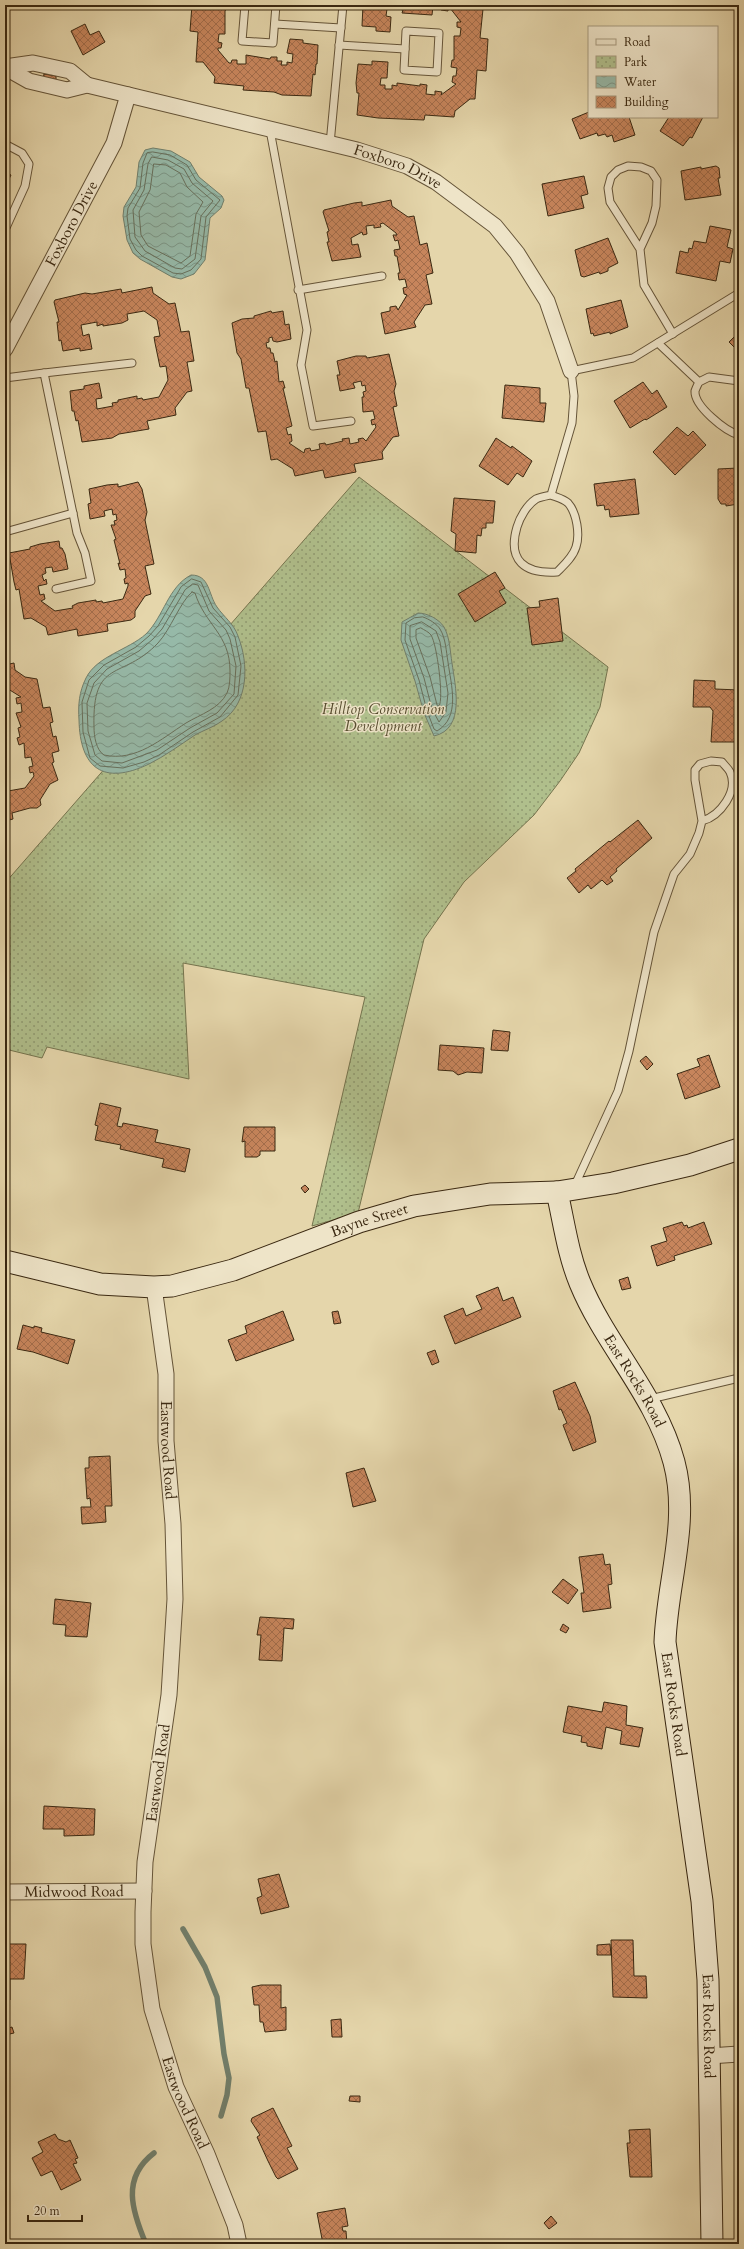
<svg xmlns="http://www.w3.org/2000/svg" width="744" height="2249" viewBox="0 0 744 2249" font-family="Cardo,serif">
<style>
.park{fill:url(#park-dots);stroke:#75744e}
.water{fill:url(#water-waves);stroke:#717f6c}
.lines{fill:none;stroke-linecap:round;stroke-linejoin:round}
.shore{stroke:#68705c;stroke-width:1}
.stream{stroke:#717f6c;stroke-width:5.5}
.building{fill:url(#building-cross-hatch);stroke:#3a2811}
.lane-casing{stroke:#655438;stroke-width:9}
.street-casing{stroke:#655438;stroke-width:17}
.secondary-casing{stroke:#3a2811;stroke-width:23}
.lane{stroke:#eee4c8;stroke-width:7}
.street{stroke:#eee4c8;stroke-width:15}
.secondary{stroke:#eee4c8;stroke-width:21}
.labels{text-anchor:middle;stroke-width:3;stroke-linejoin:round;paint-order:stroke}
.street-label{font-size:15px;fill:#3a2811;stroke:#eee4c8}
.park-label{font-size:15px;font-style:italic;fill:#584e30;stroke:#eee4c8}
</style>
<defs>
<pattern id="park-dots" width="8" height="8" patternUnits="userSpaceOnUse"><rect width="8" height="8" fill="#b0bf8c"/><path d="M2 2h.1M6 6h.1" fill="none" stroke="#909b71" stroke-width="1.8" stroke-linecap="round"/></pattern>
<pattern id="water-waves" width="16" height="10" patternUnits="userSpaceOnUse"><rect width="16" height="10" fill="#96b9a8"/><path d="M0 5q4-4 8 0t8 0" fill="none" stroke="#7b9687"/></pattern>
<pattern id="building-cross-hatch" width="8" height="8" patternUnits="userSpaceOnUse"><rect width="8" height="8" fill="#c7855c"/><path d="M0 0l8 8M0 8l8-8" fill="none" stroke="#a36d4b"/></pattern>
</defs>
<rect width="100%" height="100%" fill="#e5d6ab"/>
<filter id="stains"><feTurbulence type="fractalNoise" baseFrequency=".005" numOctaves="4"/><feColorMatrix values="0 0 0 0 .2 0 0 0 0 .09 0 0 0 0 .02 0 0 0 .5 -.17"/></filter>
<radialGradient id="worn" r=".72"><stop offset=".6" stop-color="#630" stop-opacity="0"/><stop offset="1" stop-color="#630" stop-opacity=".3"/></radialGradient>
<polygon class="park" points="359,477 608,667 600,707 579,753 560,781 534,815 464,882 424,939 358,1213 312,1226 365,997 183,963 189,1079 47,1047 42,1058 5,1049 5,883"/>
<g class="water">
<polygon points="153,148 171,151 190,162 199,177 222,196 224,200 221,208 210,218 205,260 194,274 181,279 172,277 140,259 133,253 127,240 123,216 124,207 136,187 139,162 145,150"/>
<path d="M191 575C210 575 208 594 217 607 224 617 234 624 238 636 249 664 249 703 222 721 214 727 204 730 195 735 180 745 165 756 149 764 103 786 80 768 79 720 78 705 79 692 86 678 97 656 128 650 146 634 164 616 168 587 191 575Z"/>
<path d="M418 613C427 613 439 619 444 627 450 638 450 651 452 663 455 685 466 729 434 736L424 713 415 681 401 640 402 622Z"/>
</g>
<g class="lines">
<g class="shore">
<polygon points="153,152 170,155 187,165 196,180 220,200 206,217 201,259 191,270 181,274 173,273 142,256 136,250 130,239 127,216 128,208 140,188 143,163 147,153"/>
<polygon points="152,157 168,160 184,169 192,183 213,201 201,216 195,259 182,269 175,268 145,251 135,237 133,210 144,190 148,164"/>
<polygon points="154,164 166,165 180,173 187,187 203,202 196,214 190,256 181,263 148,246 141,235 139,212 150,190"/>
<polygon points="192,579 201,582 213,608 230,627 235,637 241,666 238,695 220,717 193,732 159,755 144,762 123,768 100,766 90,758 83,732 82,702 89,680 104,665 136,647 149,636 158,626 181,587"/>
<polygon points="193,584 198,585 209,611 226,630 230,639 236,666 234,694 217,713 190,728 157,750 122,763 102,761 95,755 88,731 87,703 94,683 107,669 139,651 153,639 162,629 185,590"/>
<path d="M192 592 195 593C205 625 230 634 230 671 230 677 230 687 227 693 219 709 201 714 186 723 161 739 136 762 104 755 96 750 94 736 94 727 92 657 122 681 158 643 171 629 180 602 192 592Z"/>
<path d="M423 617C429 619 437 624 440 629 446 639 446 651 448 662 451 685 461 717 437 731L434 729 427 711 419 680 405 640 406 623 414 618Z"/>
<polygon points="422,622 436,631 440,642 448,693 446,712 439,722 432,709 424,678 410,639 410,626"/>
<path d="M421 628C424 630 429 632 431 635 437 644 444 699 439 706L437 705 430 677 416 638V630Z"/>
</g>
<g class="stream">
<polyline points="183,1929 205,1967 217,1997 224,2054 229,2078 227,2095 221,2116"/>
<path d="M146 2244C132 2211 121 2178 154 2153"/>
</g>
</g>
<g class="building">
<polygon points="192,5 228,5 225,11 225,34 219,34 218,42 222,43 221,48 218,48 218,50 229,63 231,63 232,60 237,60 237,64 246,64 246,55 270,59 271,57 277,57 277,61 282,61 281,65 287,65 287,62 292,63 293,54 287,53 290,39 303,40 303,43 318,45 317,64 316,64 315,75 313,74 311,96 282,95 274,92 243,90 244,86 214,83 215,77 203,62 196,62 198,32 190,31"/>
<polygon points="363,5 473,5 475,8 483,9 480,38 488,39 486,71 477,70 475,99 470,99 455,111 454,117 425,115 424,120 378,118 357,115 359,93 357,93 356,83 358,64 372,65 372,61 388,62 387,78 381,78 380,85 385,85 385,89 392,89 392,85 397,86 397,83 420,86 420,84 427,85 426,94 435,95 435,91 442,92 441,95 456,84 452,82 453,76 456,76 457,68 451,67 452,60 454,60 454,36 460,36 461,28 457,27 457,22 461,22 450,8 448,7 448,11 441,10 442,7 433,6 432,15 402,13 403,10 398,9 398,6 391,6 391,9 387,9 386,16 391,17 390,32 376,31 376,27 362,26"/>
<polygon points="85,24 90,35 99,31 105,42 83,55 71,31"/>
<polygon points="44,74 56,76 56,81 43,79"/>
<polygon points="589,112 589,117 629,117 635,135 614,142 612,135 607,137 605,134 598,136 597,133 580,139 572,119"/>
<polygon points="669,117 703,117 692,138 690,137 683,146 660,131"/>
<polygon points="716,166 719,168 720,178 718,178 721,195 685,200 681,171 701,167 701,169"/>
<polygon points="5,172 11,175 5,187"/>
<polygon points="584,176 588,194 581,196 584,208 548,216 542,184"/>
<polygon points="391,200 392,206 408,217 414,216 420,245 427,243 433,273 426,275 432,304 425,305 414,322 416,327 385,334 381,313 390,311 390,307 396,306 398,310 407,295 404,294 403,288 407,287 405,279 399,280 398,273 400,273 397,256 395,256 394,250 400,249 398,240 395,241 393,235 397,235 396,233 383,223 380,224 381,227 374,228 374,225 366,226 367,234 363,235 362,232 351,238 352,245 358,244 361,257 332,261 327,242 329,242 327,232 329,231 323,212 324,210 354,203 362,202 362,206"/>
<polygon points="710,226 731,230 727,247 733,249 730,263 720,261 716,281 676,273 680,251 688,253 689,248 692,249 694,241 706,243"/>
<polygon points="608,238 618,263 608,268 608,271 600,274 599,272 584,277 581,276 575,250"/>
<polygon points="152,287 153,293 169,304 175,303 181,332 189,331 194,361 187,362 192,391 187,392 175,408 176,415 147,421 149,429 119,434 112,438 82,442 78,420 76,421 74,411 72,411 70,391 84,389 84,386 99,383 102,398 96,399 97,409 113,406 112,403 118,402 118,400 137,396 137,399 142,398 143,400 159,397 168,380 166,366 160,367 155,343 154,337 160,336 157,320 144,311 127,314 128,320 122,323 103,326 103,324 97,326 97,322 81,325 83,336 89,334 92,349 80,351 80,348 63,351 61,340 59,341 57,322 59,322 54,302 55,300 85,293 92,294 121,289 122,293"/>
<polygon points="621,300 628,327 610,334 610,332 594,336 593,333 591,334 586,309"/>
<polygon points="271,311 272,313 283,311 285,325 289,324 291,339 277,342 273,341 272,337 269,338 269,342 266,343 267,348 270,348 271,353 273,353 275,362 277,361 279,382 283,381 285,388 283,388 292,426 286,428 288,435 291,434 292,441 289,443 304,453 305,449 310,448 311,451 320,449 319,444 325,443 326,445 343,441 342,439 349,438 350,444 359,442 358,439 363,438 366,441 376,427 375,424 372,425 371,420 375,419 373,411 363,412 362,397 364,397 363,392 366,391 365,385 362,386 361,381 353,383 355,388 340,391 337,375 340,375 337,361 356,356 366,356 367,358 389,354 396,384 394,391 397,406 393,407 399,436 393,437 382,452 383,459 354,464 356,472 325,478 323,470 295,476 293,469 277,459 271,460 266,431 258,432 249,388 246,388 241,359 237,353 232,323 242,319 254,318 254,316"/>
<polygon points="739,332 739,352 729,342"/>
<polygon points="643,382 652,394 657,390 667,407 646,420 645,419 630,428 614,401"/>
<polygon points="505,385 540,388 540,403 546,403 544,422 502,418"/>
<polygon points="677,427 688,436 693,431 706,445 675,475 653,452"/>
<polygon points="496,438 511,448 512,446 532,461 523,477 517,473 508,485 479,466"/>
<polygon points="738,468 739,506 738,504 726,506 726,504 721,504 718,499 718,469"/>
<polygon points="635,479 639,514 610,517 609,509 605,510 604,505 597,506 594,484"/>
<polygon points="138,482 142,489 147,512 145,520 154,564 145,566 151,594 145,596 135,611 135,617 131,620 107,624 108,631 78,636 77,629 48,635 46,627 31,618 24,619 19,589 16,590 14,582 9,553 30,549 30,547 40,544 59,541 60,548 62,548 65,554 68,569 53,572 52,567 45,568 46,573 42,575 44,581 46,579 47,584 38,586 40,595 44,594 45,599 41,601 55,611 73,608 72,606 78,603 96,600 96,602 102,601 103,603 123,599 128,586 128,583 125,584 124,579 126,578 125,569 120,570 118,563 120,564 114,540 116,539 111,525 115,525 114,521 117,520 116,514 113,515 112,509 104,511 105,516 90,519 88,504 91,503 89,489 107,485 118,484 118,487"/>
<polygon points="454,498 495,501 493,523 486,523 486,528 482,528 481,536 477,535 476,553 455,551 456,534 451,531"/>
<polygon points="495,572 505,588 499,591 506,603 475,622 458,594"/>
<polygon points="558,598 563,641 532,645 527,608 540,607 539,601"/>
<polygon points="14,663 15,670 25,677 37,679 43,708 50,707 53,722 50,723 53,737 56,736 59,751 52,753 54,762 52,763 58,780 50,784 40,800 41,805 37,808 30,808 12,813 13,819 5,821 5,789 7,788 8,791 25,788 34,776 33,772 30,773 29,767 33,766 31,757 25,758 24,743 19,745 17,738 20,737 18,728 21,727 16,713 22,712 21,703 17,704 16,698 21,697 5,687 5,665"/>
<polygon points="694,680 715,681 715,689 739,690 737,742 711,742 713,711 710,707 693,707"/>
<polygon points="638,820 652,838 616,869 617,871 610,877 613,881 607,885 602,880 591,889 588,885 579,893 567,878 576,871 575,869 609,841 610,842"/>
<polygon points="493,1030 510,1032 508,1051 491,1050"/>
<polygon points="440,1045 484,1048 482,1073 467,1072 458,1075 453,1071 438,1070"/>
<polygon points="5,1053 9,1055 5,1066"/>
<polygon points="709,1055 720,1087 685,1099 677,1074 700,1066 697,1059"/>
<polygon points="646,1056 653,1064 647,1070 640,1061"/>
<polygon points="100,1103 121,1108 117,1126 122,1127 123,1123 158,1130 155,1142 190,1149 185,1172 162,1167 164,1159 120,1149 121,1145 95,1140 98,1126 95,1125"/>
<polygon points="244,1127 275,1127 275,1151 260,1151 260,1155 257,1157 245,1157 245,1141 242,1142"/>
<polygon points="305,1185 309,1189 305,1193 301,1188"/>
<polygon points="682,1222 684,1226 687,1225 688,1228 704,1222 712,1244 674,1256 675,1260 657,1266 651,1246 667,1241 663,1228"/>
<polygon points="628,1277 631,1288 622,1290 619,1280"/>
<polygon points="498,1287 503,1301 513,1297 521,1317 455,1344 444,1316 463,1308 466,1316 482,1309 476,1296"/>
<polygon points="283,1311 294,1340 236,1361 228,1340 247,1333 245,1326"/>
<polygon points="338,1311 341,1323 334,1324 332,1312"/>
<polygon points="23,1325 34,1328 34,1326 42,1328 41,1332 75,1340 68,1364 33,1352 17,1349"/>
<polygon points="435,1350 439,1362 432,1365 427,1353"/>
<polygon points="575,1382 590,1416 596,1442 573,1451 563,1425 567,1423 561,1409 559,1410 553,1391"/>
<polygon points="110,1456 112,1506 105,1506 106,1522 82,1524 81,1507 91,1507 90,1498 87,1499 85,1468 89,1468 89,1457"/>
<polygon points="364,1468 376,1501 353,1507 346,1473"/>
<polygon points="603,1554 605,1565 610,1564 612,1584 608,1585 611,1608 583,1612 581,1593 584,1593 579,1557"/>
<polygon points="563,1579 578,1590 568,1604 552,1592"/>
<polygon points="55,1599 91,1603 87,1637 65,1636 66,1625 53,1624"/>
<polygon points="260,1617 294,1619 293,1629 284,1628 282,1661 259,1660 261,1635 257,1635"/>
<polygon points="563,1624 569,1628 566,1633 560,1630"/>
<polygon points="604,1702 627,1706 626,1725 643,1728 639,1747 620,1744 622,1731 606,1727 602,1749 587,1746 587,1743 581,1742 582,1736 563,1732 568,1706 602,1712"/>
<polygon points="44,1806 95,1809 94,1835 64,1836 64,1829 43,1829"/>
<polygon points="279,1874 289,1907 261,1914 257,1898 262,1896 258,1879"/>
<polygon points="611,1940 633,1940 634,1976 646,1976 647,1998 613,1997"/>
<polygon points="5,1944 26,1944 24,1979 10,1979 10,2000 5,2000"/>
<polygon points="610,1944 611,1955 597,1955 597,1945"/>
<polygon points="261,1985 281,1985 281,2008 286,2007 286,2030 265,2032 263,2022 260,2022 259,2005 254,2005 252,1987"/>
<polygon points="341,2019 342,2037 332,2037 331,2020"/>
<polygon points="12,2027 14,2033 5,2035 5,2029"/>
<polygon points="350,2096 360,2096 360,2102 349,2101"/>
<polygon points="273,2108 292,2146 287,2148 298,2169 278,2179 276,2177 268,2161 257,2137 260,2135 251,2121 252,2118"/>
<polygon points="650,2129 652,2177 630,2177 627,2143 630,2143 629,2130"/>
<polygon points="55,2134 58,2139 66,2142 70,2140 78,2158 75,2159 77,2163 73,2164 81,2180 61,2190 52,2171 41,2176 32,2158 43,2152 38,2142"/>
<polygon points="345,2208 348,2226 342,2227 343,2231 346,2231 347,2244 323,2244 317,2213"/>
<polygon points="551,2216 557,2223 549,2229 544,2223"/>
</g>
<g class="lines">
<defs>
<g id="lane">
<polyline points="245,5 242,41 273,43 276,5"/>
<polyline points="275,24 341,28"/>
<polygon points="406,31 439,33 437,72 404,70"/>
<polyline points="339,45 405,49"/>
<polyline points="270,130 307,330 301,365 313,426 351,421"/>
<polyline points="5,144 22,153 29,164 25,186 5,230"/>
<polyline points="330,144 343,5"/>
<polyline points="640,249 610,202 608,188 611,177 618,170 628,166 641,167 651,171 657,180 656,206 652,223 640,249 644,285 673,334"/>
<polyline points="298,290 382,276"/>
<polyline points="658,343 699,382"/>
<polyline points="44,373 132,363"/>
<polyline points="5,378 44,373 77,533 85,553 91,581 56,589"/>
<path d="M739 381 709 377 699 382C698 384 696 388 695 391 694 406 725 431 739 435"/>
<path d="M551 495C556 497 564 499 568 503 577 513 580 535 576 547 573 557 564 565 557 572 525 574 507 561 517 527 520 517 527 505 536 499 540 497 546 496 551 495L572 423 574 396 571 371 633 358 739 293"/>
<polyline points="5,532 73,513"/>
<path d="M575 1185 618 1091 629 1051 654 932 674 874 690 854 699 833 702 821 695 780V770L700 764 711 761 722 762C724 765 728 768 730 772 739 791 720 816 702 821"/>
<polyline points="650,1399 739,1378"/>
</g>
<g id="street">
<polyline points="5,67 33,63 70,71 87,85"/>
<path id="s1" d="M6 68 29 81 67 90 87 85 357 150 407 166 436 182 495 226 517 253 547 301 571 371"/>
<path id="s2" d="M5 349 114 143 128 95"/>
<path id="s3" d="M154 1287 166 1374V1441L173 1524 175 1599 169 1695 145 1862 143 1912V1944L152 2009 176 2087 207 2154 235 2225 239 2244"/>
<path id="s4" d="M5 1892 144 1891"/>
<polyline points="709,2056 739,2054"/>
</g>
<g id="secondary">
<path id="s5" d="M557 1192C564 1223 568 1254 580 1283 606 1346 656 1395 674 1462 690 1522 667 1582 665 1642L702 1901 708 1980 712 2244"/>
<path id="s6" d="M5 1261 100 1284 154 1287 172 1286 233 1270 359 1222 414 1206 490 1194 557 1192 613 1183 690 1165 739 1149"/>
</g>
</defs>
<use href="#lane" class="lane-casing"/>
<use href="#street" class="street-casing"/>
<use href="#secondary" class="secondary-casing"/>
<use href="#lane" class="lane"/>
<use href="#street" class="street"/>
<use href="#secondary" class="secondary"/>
</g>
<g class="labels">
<g class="street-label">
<text dy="5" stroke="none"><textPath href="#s1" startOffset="408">Foxboro Drive</textPath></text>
<text dy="5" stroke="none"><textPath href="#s2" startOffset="142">Foxboro Drive</textPath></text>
<text dy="5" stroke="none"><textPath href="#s6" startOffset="378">Bayne Street</textPath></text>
<text dy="5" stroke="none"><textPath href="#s5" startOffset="206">East Rocks Road</textPath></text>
<text dy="5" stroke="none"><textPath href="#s3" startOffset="164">Eastwood Road</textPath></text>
<text dy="5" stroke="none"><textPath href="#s5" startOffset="541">East Rocks Road</textPath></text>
<text transform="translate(158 1773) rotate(-82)" y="5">Eastwood Road</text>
<text dy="5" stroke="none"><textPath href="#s4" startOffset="69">Midwood Road</textPath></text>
<text dy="5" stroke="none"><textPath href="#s5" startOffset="865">East Rocks Road</textPath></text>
<text dy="5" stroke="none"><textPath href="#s3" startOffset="825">Eastwood Road</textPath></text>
</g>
<g class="park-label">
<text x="383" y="714">Hilltop Conservation<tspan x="383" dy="17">Development</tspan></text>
</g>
</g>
<rect width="744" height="2249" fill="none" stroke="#e5d6ab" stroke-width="20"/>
<rect x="6" y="6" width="732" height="2237" fill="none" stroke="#3a2811" stroke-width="2"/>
<rect x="10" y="10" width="724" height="2229" fill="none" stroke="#3a2811"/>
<rect x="588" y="26" width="130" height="92" fill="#eee4c8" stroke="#a6997f"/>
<rect x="596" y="39" width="20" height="6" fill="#eee4c8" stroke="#a6997f"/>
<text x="624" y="46" font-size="12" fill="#3a2811">Road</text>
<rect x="596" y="56" width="20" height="12" fill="url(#park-dots)" stroke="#a6997f"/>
<text x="624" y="66" font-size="12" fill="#3a2811">Park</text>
<rect x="596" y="76" width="20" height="12" fill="url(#water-waves)" stroke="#a6997f"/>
<text x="624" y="86" font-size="12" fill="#3a2811">Water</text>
<rect x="596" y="96" width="20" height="12" fill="url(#building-cross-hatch)" stroke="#a6997f"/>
<text x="624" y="106" font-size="12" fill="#3a2811">Building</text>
<path d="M28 2215v6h54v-6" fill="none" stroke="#3a2811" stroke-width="2"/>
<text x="34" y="2215" font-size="12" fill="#3a2811" stroke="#eee4c8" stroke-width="3" paint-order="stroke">20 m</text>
<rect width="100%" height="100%" filter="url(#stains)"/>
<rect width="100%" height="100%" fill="url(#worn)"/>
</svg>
